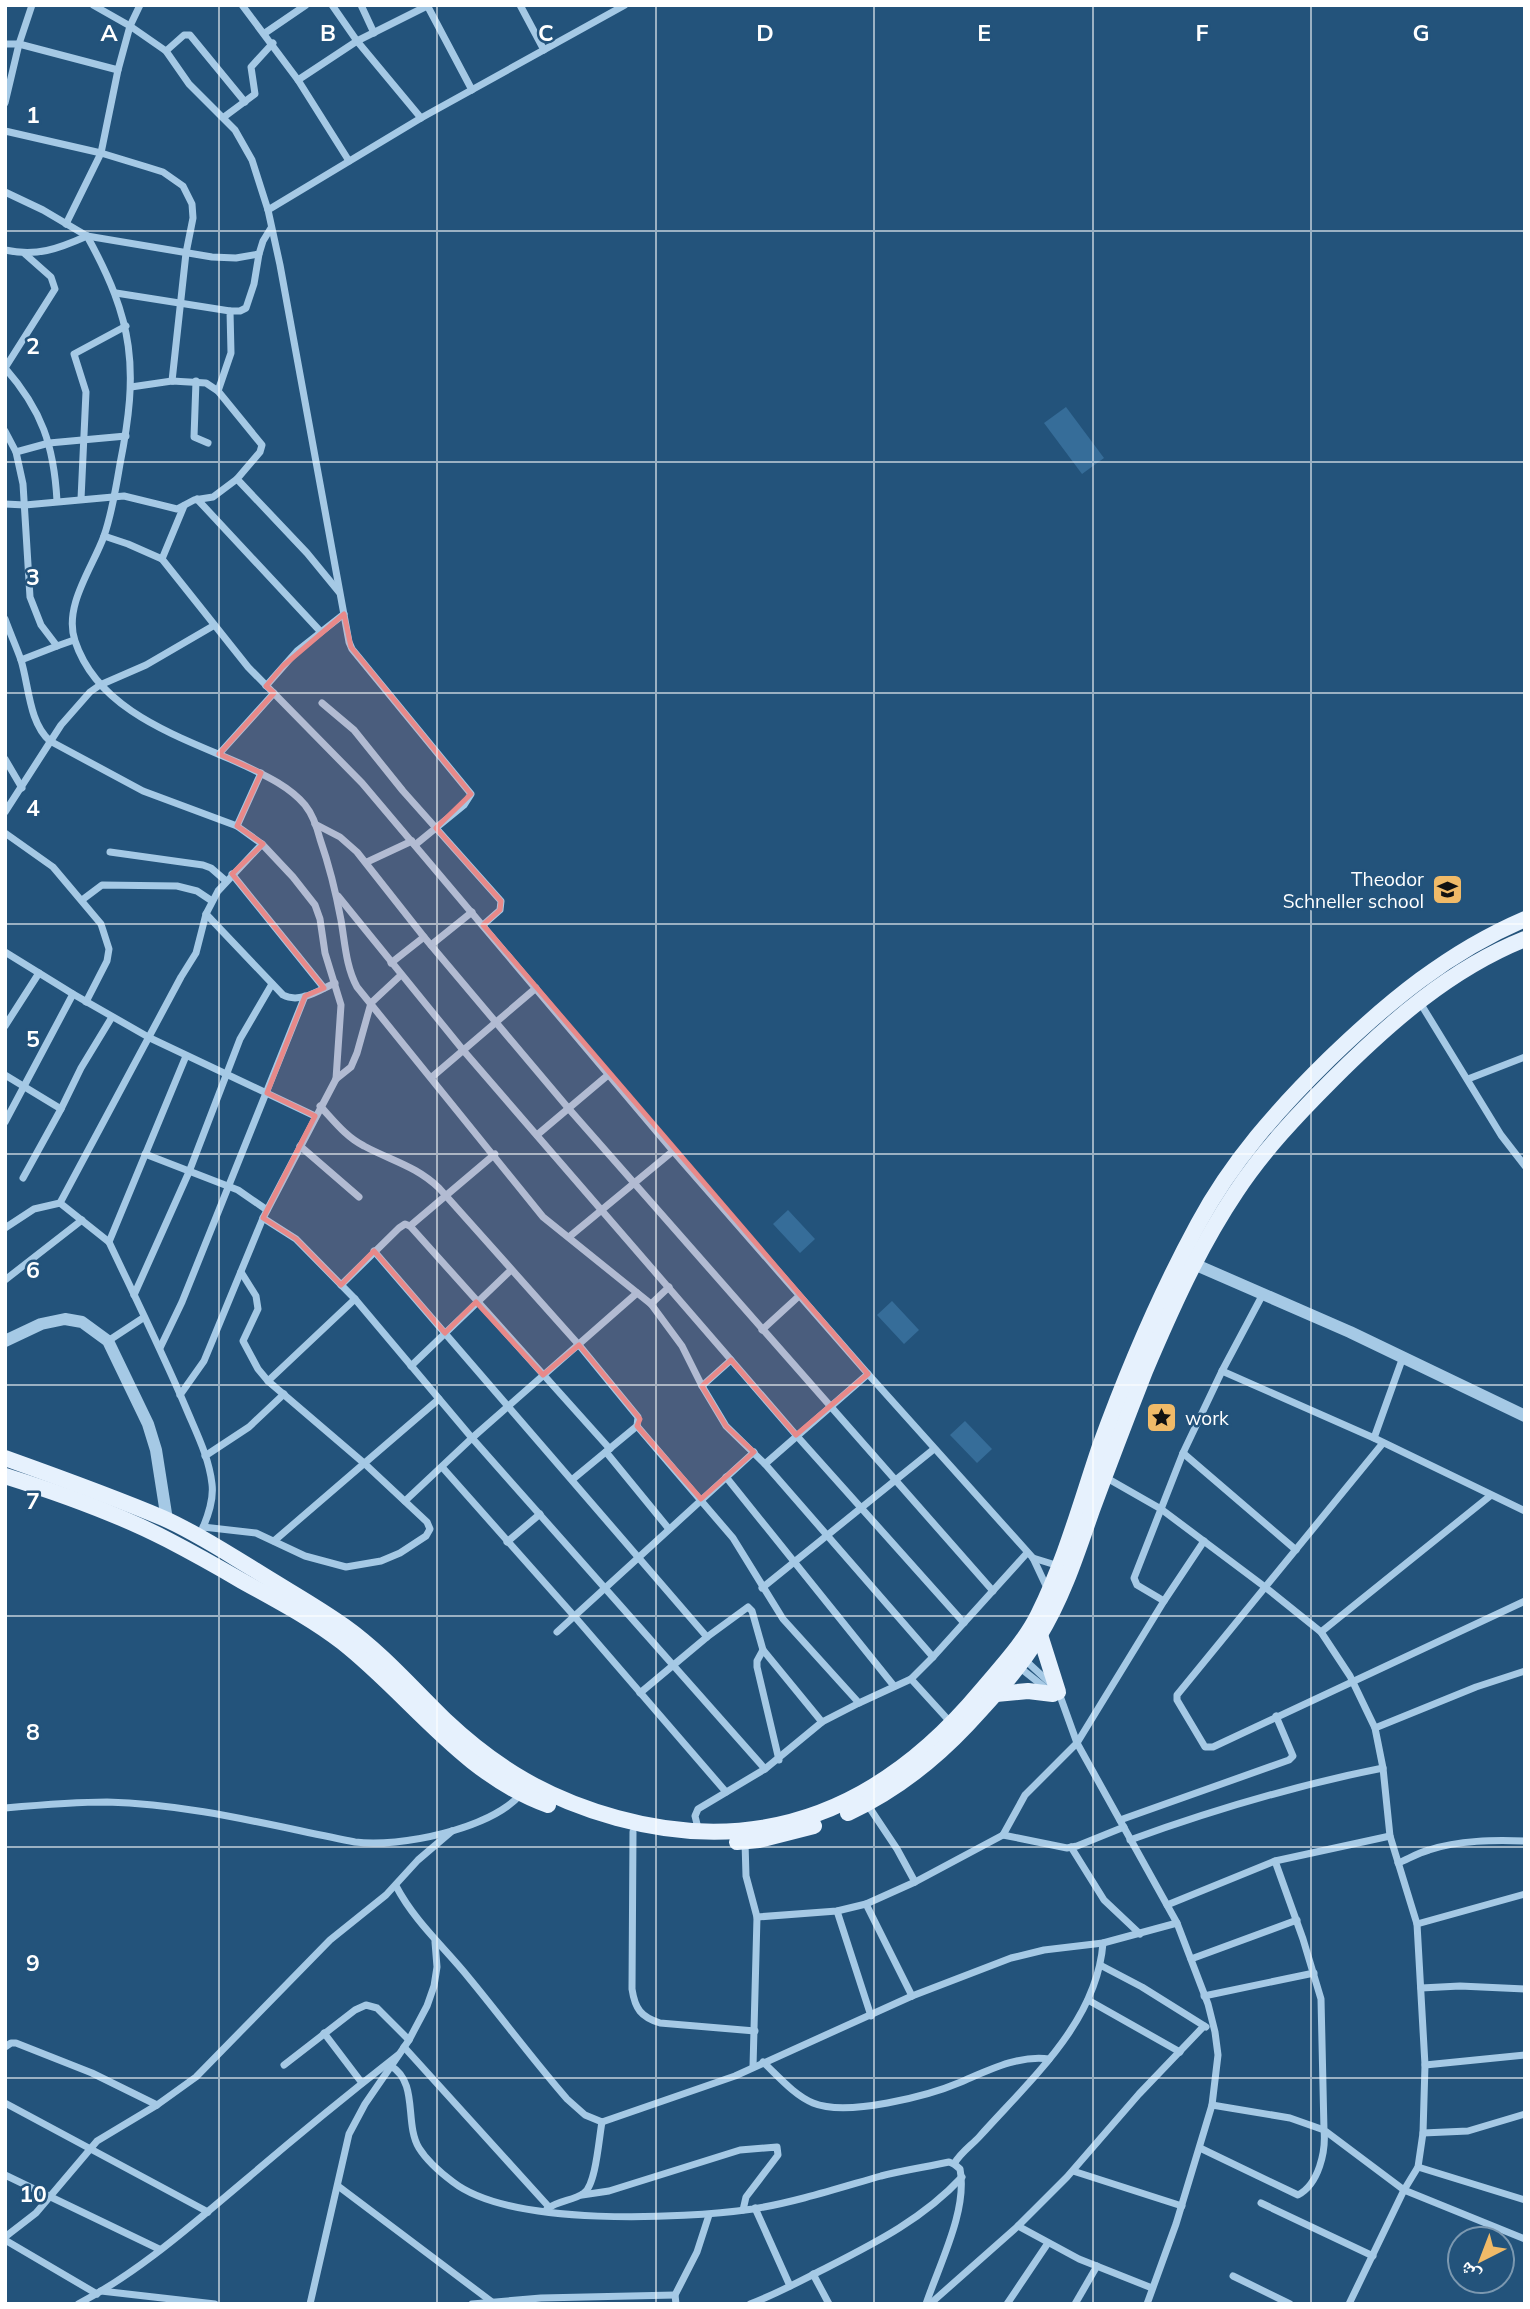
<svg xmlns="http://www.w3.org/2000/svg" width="1530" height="2309" viewBox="0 0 1530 2309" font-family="Mulish,'Noto Naskh Arabic',sans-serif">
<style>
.green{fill:#366d99}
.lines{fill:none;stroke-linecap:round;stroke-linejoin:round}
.minor{stroke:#a5c9e5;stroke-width:7}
.tertiary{stroke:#a5c9e5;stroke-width:12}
.primary{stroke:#e6f1fd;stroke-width:16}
.marked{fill:#e88989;fill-opacity:0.2;stroke:#e88989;stroke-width:5;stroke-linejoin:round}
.grid{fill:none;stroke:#fff;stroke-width:2;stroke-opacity:0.55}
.labels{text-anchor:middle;stroke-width:5;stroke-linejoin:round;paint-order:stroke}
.poi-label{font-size:19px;fill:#fff;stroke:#23537b;text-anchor:end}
.grid-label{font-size:23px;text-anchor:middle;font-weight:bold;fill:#fff;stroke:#23537b;stroke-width:5;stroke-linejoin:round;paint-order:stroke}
</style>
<rect width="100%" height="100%" fill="#23537b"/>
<g class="green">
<polygon points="1066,407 1104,458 1082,474 1044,423"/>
<polygon points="788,1210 815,1239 800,1253 773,1224"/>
<polygon points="892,1301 919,1330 904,1344 877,1315"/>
<polygon points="965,1421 992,1449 977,1463 950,1435"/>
</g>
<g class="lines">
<g class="minor">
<polyline points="93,5 130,26 166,51 189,84 235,130 252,160 268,210 280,265 349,642 352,649 471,794 464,805 415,845"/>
<polyline points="242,5 298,80 349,161"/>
<polyline points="361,5 374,33"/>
<polyline points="427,5 472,90"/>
<polyline points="520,5 544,50"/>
<polyline points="265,33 306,5"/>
<polyline points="5,44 19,44 118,70 130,26 140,5"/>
<polyline points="166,51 184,35 190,35 245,102"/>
<polyline points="298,80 357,41 332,5"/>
<polyline points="5,103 19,44 32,5"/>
<polyline points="224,117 255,94 251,67 273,43"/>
<polyline points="421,118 357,41 427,6"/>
<polyline points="5,131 101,153 147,167 163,172 183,186 192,204 193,218 186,253 172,381"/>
<polyline points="5,192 43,210 87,236 212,257 236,258 259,254 263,241 271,228"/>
<polyline points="268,210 421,118 625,5"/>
<polyline points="66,224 101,153 118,70"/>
<path d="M87 236C134 321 139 369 120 464 116 488 112 513 104 536 93 567 63 606 75 641 98 711 178 736 239 763 262 774 288 785 305 805 313 815 317 827 320 839 329 865 336 893 341 920 345 943 346 967 357 987L543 1217 651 1304 682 1346 702 1386 726 1426 765 1464 933 1657"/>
<path d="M5 250C36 257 58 249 87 236"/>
<polyline points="116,293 230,311 231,353 218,391"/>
<polyline points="230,311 240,311 246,308 254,284 259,254"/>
<path d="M5 368C42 410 54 446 57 501"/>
<polyline points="5,368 55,289 51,277 25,254"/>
<polyline points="196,381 194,437 208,443"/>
<polyline points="131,387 172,381 206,383 218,391 262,445 260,452 237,479 307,553 339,592"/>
<polyline points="5,431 16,452 23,484 30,597 41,625 57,646 74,640"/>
<polyline points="16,452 49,443 126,436"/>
<polyline points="81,499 86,392 74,354 126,326"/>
<polyline points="197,499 320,631"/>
<polyline points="5,504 25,505 124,496 177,509 194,500 213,497 237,479"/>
<polyline points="104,536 128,544 162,559 248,667 362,783 673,1151 868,1374 1033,1558 1048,1590"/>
<polyline points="162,559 184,506"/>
<path d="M5 619C10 633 16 646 21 660 29 686 29 723 50 741L143 791 237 826 262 844 293 877 315 905 320 919 325 953 341 1005 336 1079 263 1218 204 1361 180 1395"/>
<polyline points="21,660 57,646"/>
<polyline points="266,686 297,651 344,614"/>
<polyline points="322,703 354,730 403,791 501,901 500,910 483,925"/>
<polyline points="219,754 274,693"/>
<polyline points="5,759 22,788"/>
<polyline points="5,812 61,725 90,692 100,685 146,665 213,626"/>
<polyline points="315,824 340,837 357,852 424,937 569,1109 993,1591"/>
<polyline points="237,826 261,773"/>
<polyline points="5,833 53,867 101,924 109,949 107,961 86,1002"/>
<polyline points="110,852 203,865 211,868 226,881"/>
<polyline points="367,862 412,841"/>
<polyline points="232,874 324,988"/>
<polyline points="338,896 463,1050 796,1435 964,1623"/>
<polyline points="82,900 102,885 177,886 197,891 212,901"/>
<path d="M206 914 283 995C300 1004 319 990 335 983"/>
<polyline points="431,945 472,912"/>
<polyline points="5,952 73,994 150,1038 315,1116"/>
<polyline points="391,963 424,937"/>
<polyline points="1419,1001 1501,1135 1525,1166"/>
<polyline points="5,1026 39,973"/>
<path d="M186 1056 109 1242C135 1297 162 1352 186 1408 196 1432 209 1457 212 1484 214 1500 208 1516 202 1530"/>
<polyline points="5,1075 61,1109"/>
<polyline points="432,1077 536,988"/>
<polyline points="336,1079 351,1067 357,1053 371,1003 401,975"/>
<polyline points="1468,1079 1525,1057"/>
<path d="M320 1106C334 1121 346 1137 364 1146 392 1161 416 1166 439 1188L579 1345 638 1417 637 1426 573 1479"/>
<polyline points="5,1122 73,994"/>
<polyline points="537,1135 608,1075"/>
<polyline points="300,1146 359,1197"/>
<polyline points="145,1154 238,1190 267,1210"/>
<polyline points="495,1154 410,1226 610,1449"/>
<polyline points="23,1178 61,1109 81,1068 112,1017"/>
<polyline points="263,1218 296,1239 355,1299 472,1438 765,1769 698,1809 695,1816 698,1828"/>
<polyline points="5,1228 34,1209 60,1203"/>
<polyline points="569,1237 673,1151"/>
<polyline points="109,1242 60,1203 181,977 196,953 206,914 218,891 262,844"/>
<polyline points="374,1251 707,1637"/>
<polyline points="5,1280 82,1220"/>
<polyline points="341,1285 399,1228 405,1224 410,1226"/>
<polyline points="134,1295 189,1172 240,1039 272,984"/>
<polyline points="651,1304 669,1287"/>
<polyline points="762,1330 799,1296"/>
<polyline points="108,1341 143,1318"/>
<polyline points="160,1348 182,1302 305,996"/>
<polyline points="411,1366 511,1270"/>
<polyline points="1222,1371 1374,1438 1525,1511"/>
<polyline points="268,1381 355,1299"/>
<polyline points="702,1386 731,1360"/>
<polyline points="637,1426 733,1538 783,1619 859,1703 911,1679"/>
<polyline points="1374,1438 1403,1357"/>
<polyline points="1383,1443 1177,1695 1177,1700 1205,1747 1213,1747 1525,1601"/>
<polyline points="606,1452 669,1529"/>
<polyline points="1183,1453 1296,1550"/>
<polyline points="205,1456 249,1427 284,1394"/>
<polyline points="765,1464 868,1374"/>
<polyline points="442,1467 575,1617 726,1792"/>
<polyline points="726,1477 894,1686"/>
<polyline points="1105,1477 1161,1509 1265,1587 1321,1632 1350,1676 1375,1728 1383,1768 1390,1836 1417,1924 1425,2065 1423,2133 1418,2167 1404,2190 1349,2304"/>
<polyline points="405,1501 472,1438 637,1293"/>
<polyline points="203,1527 256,1533 305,1556 346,1567 381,1561 400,1553 426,1536 430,1529 427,1522 365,1464 268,1381 258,1369 243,1341 258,1309 256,1296 241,1272"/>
<polyline points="274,1541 439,1399"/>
<polyline points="507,1542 540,1514"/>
<polyline points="1033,1558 1059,1566"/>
<polyline points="762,1588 934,1449"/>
<polyline points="1164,1601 1137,1585 1134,1578 1183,1453 1222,1371 1263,1294"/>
<polyline points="557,1632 754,1452"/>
<polyline points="1321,1632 1490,1496"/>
<polyline points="763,1650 757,1661 757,1667 779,1760"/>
<polyline points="1024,1659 1051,1684"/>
<polyline points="1019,1667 1048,1690"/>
<polyline points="640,1693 707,1637 748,1607 752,1611 763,1650 822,1722"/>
<polyline points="1059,1693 1077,1743 1177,1923 1208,2004 1215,2032 1218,2055 1212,2105 1176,2224 1147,2304"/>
<polyline points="952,1724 911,1679 933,1657 1027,1553"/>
<polyline points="1375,1728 1476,1687 1525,1671"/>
<polyline points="765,1769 822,1722 859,1703"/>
<polyline points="867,1804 897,1849 915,1882"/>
<path d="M5 1808C39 1805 73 1802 107 1802 191 1804 273 1826 355 1842 399 1848 491 1829 521 1794"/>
<polyline points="1120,1820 1289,1760 1293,1756 1276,1716"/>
<path d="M633 1832 632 1989C635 2009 641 2017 660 2023L755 2031"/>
<polyline points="1003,1835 1067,1848 1077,1846 1124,1827"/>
<path d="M1130 1840C1213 1810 1297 1785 1383 1768"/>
<polyline points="745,1842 746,1876 757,1917 753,2067"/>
<polyline points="1071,1847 1104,1900 1140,1934"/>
<polyline points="1275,1861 1303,1939 1321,1999 1324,2130 1404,2190 1525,2239"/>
<path d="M1398 1863C1408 1859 1418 1853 1429 1850 1459 1840 1494 1840 1525 1841"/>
<path d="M396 1886C415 1922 444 1947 469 1978 502 2018 533 2060 567 2099L585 2115 602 2122 735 2076 912 1996 1011 1958 1044 1950 1103 1943 1177 1923"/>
<polyline points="866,1904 912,1996"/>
<polyline points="1167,1905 1275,1861 1390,1836"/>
<polyline points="837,1911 871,2016"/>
<polyline points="757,1917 837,1911 866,1904 915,1882 1003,1835 1025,1795 1077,1743 1164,1601 1204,1541"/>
<polyline points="1417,1924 1525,1894"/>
<polyline points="1191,1959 1297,1920"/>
<polyline points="1102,1966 1142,1987 1206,2027"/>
<polyline points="1421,1988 1460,1986 1525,1989"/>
<polyline points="1204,1996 1314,1973"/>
<polyline points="1088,2000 1180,2052"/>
<polyline points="324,2033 362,2083"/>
<polyline points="5,2047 11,2043 16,2043 92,2073 157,2105"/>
<polyline points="404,2047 549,2207"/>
<path d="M763 2062C779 2077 794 2095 813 2103 847 2117 928 2096 961 2082 989 2070 1018 2055 1049 2059"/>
<polyline points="284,2065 355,2010 366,2005 377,2008 409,2040"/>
<polyline points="1425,2065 1525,2055"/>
<path d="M391 2066C419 2083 404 2123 419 2148 427 2161 441 2173 453 2182 511 2227 681 2219 753 2209 796 2202 839 2188 881 2176 904 2170 926 2167 949 2162L954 2164C961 2152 971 2146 980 2136 1030 2080 1097 2022 1103 1943"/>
<polyline points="5,2103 208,2212"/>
<polyline points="1423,2133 1468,2131 1525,2114"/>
<path d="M1200 2148 1298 2195C1319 2184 1326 2151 1324 2130L1290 2118 1212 2105"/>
<polyline points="1418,2167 1525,2200"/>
<polyline points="1073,2171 1182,2206"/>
<polyline points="5,2175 159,2249"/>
<polyline points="338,2186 492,2302"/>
<polyline points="582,2195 609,2191 740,2150 777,2147 778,2155 746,2197 743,2210"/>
<polyline points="1261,2203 1373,2256"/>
<polyline points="755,2208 790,2286"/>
<path d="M547 2209C559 2200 573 2201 584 2193 596 2185 599 2137 602 2122"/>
<polyline points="1018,2226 1079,2259 1152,2288"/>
<polyline points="5,2237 36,2213 97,2141 157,2105 196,2077 330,1940 386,1895 418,1860 452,1831"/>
<polyline points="5,2240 97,2294"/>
<polyline points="813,2274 829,2304"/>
<polyline points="1233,2276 1290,2304"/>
<polyline points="101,2291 215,2304"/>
<path d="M78 2304C141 2271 195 2222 249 2177 298 2135 347 2095 398 2055"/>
<polyline points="310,2304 349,2134 365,2104 409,2040 427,2006 434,1986 437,1967 435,1942"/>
<polyline points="472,2304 541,2298 675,2295"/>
<polyline points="676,2304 675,2295 697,2252 709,2215"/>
<path d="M750 2304C777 2294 802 2280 828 2267 877 2242 924 2218 962 2177"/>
<path d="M926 2304C939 2265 968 2210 960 2169L954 2164"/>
<polyline points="930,2304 1018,2226 1067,2177 1139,2094 1204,2026"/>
<polyline points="1007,2304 1048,2243"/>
<polyline points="1075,2304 1097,2266"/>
</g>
<g class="tertiary">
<polyline points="1187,1261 1350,1332 1525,1416"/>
<polyline points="5,1341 41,1324 65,1319 82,1322 108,1341 148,1424 156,1450 167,1520"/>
</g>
<g class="primary">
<path d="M5 1458C58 1477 111 1496 163 1518 195 1532 225 1552 255 1570 285 1589 316 1606 344 1626 382 1653 412 1688 445 1720 497 1769 548 1799 617 1818 766 1859 885 1806 981 1691 1001 1667 1024 1643 1038 1615 1065 1561 1081 1502 1100 1446 1127 1372 1160 1294 1198 1224 1232 1161 1278 1109 1329 1059 1388 1002 1448 952 1525 919"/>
<path d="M5 1476C59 1493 118 1514 168 1540 193 1553 218 1567 242 1581 276 1600 311 1618 342 1642 411 1696 462 1774 548 1805"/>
<polyline points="1040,1635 1058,1692"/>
<polyline points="996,1694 1028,1691 1053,1694"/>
<path d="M848 1813C893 1792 933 1761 967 1725 993 1697 1019 1669 1039 1636 1063 1597 1077 1553 1092 1510 1109 1464 1127 1417 1145 1371 1171 1310 1199 1247 1236 1192 1263 1151 1297 1115 1332 1080 1389 1023 1450 969 1525 939"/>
<polyline points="737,1842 759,1840 814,1826"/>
</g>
</g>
<path class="marked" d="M344 614 351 647 471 794 436 828 501 901 500 910 483 925 868 1374 796 1435 731 1360 702 1386 726 1426 754 1452 701 1499 637 1426 640 1419 579 1345 543 1375 476 1302 445 1333 374 1251 341 1285 296 1239 263 1218 315 1116 267 1093 305 996 324 988 232 874 263 844 237 826 261 773 219 754 274 693 266 686 283 666Z"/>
<path class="grid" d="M219 5V2304M437 5V2304M656 5V2304M874 5V2304M1093 5V2304M1311 5V2304M5 231H1525M5 462H1525M5 693H1525M5 924H1525M5 1154H1525M5 1385H1525M5 1616H1525M5 1847H1525M5 2078H1525"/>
<defs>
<symbol id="school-square" viewBox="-11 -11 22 22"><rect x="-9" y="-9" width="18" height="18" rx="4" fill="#f0ba68" stroke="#23537b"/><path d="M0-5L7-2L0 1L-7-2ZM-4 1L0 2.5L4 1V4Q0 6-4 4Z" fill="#111"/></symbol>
<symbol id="sight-square" viewBox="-11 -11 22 22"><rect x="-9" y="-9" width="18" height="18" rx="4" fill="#f0ba68" stroke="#23537b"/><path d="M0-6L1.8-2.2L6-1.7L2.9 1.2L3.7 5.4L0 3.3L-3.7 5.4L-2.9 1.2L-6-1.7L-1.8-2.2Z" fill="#111"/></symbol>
</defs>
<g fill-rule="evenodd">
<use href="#school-square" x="1430" y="872" width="35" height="35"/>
<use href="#sight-square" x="1144" y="1400" width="35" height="35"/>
</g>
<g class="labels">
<g class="poi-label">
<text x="1424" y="886">Theodor<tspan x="1424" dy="22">Schneller school</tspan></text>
<text x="1185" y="1425" text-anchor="start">work</text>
</g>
</g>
<g class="grid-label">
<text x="109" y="41">A</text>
<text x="328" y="41">B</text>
<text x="546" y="41">C</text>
<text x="765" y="41">D</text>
<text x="984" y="41">E</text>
<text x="1202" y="41">F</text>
<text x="1421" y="41">G</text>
<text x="33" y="123">1</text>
<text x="33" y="354">2</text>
<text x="33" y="585">3</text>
<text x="33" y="816">4</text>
<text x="33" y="1047">5</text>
<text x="33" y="1278">6</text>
<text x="33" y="1509">7</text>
<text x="33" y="1740">8</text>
<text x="33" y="1971">9</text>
<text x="33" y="2202">10</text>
</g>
<rect width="1530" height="2309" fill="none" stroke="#ffffff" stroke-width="14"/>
<g transform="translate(1481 2260) rotate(222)"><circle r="33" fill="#23537b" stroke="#7b98b0" stroke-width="2"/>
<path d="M0-5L12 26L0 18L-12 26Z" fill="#f0ba68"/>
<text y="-10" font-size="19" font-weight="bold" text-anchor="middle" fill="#ffffff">ش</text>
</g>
</svg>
